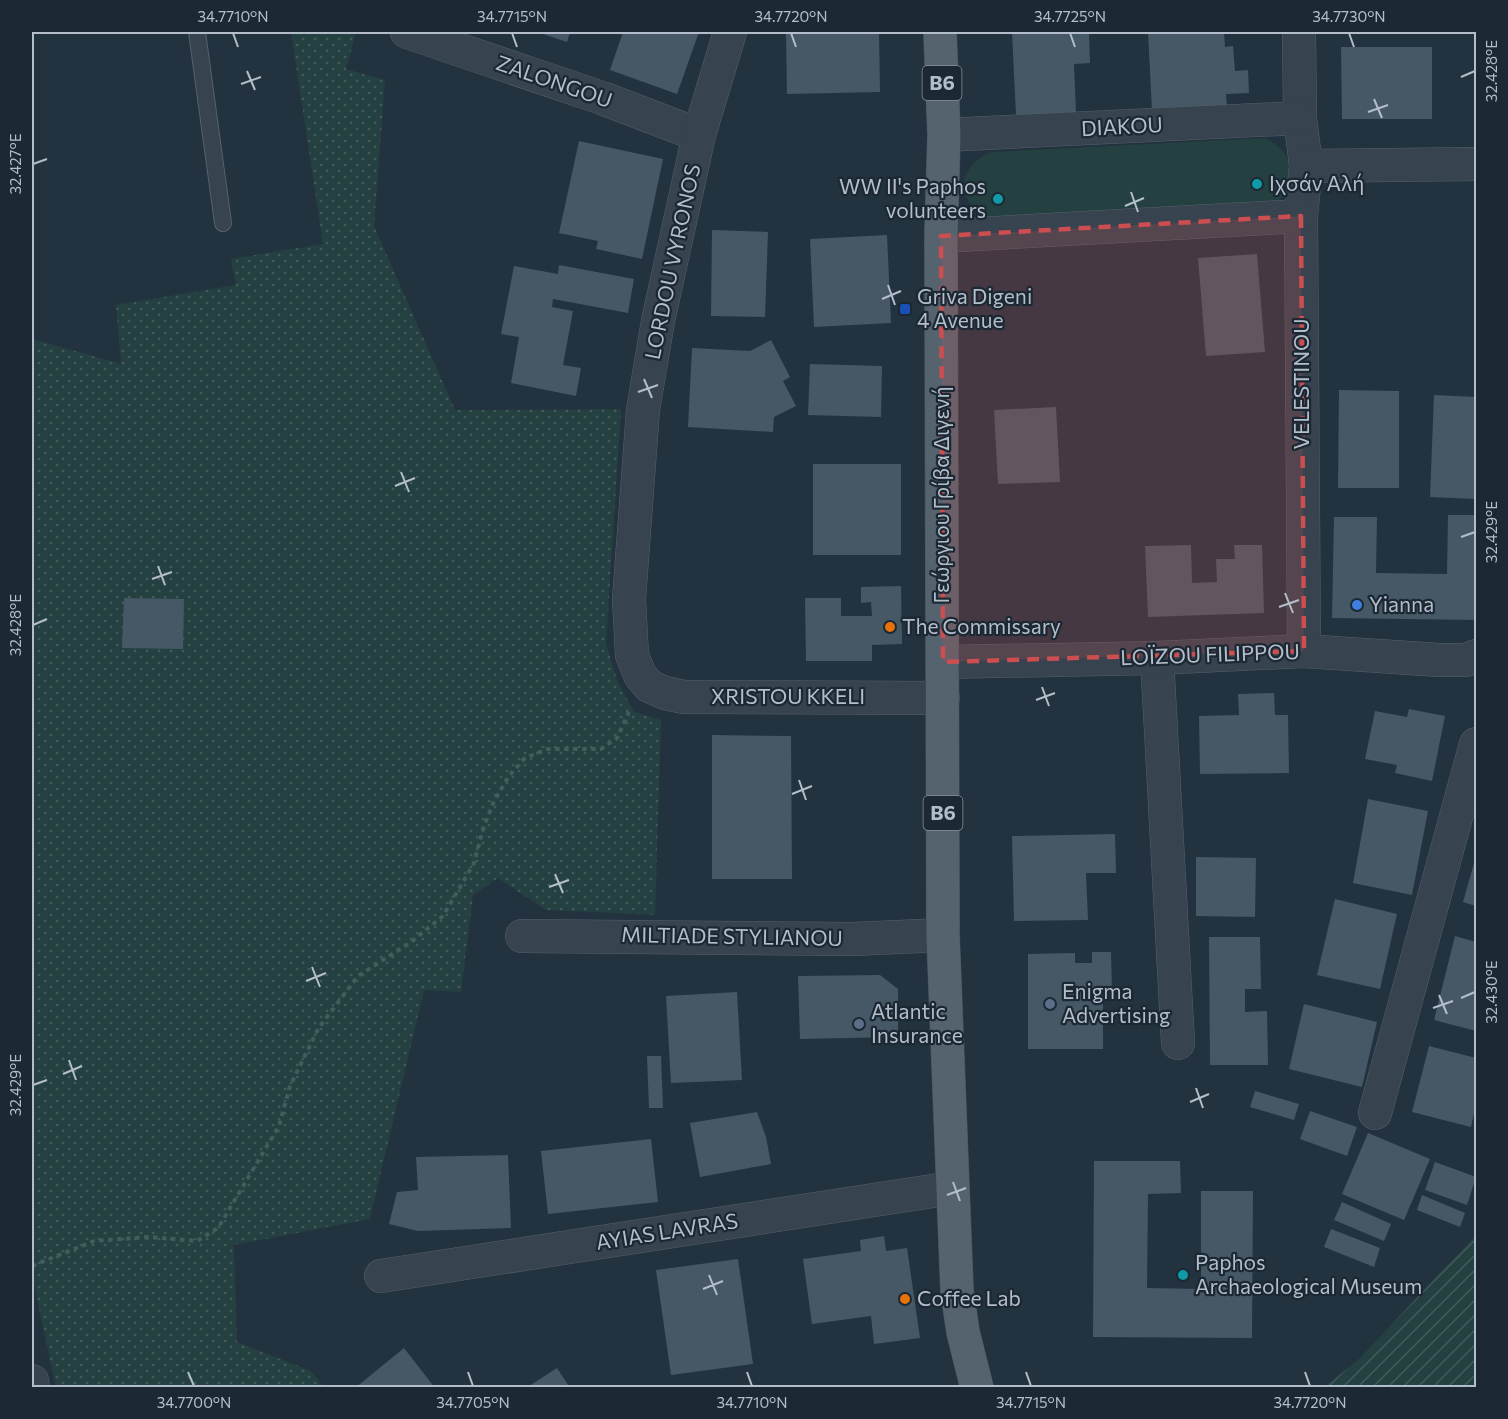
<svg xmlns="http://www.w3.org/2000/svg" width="1508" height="1419" viewBox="0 0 1508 1419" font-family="Commissioner,sans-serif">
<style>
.grass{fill:url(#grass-dots)}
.park{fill:#254040}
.garden{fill:url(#garden-furrows)}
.building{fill:#465865}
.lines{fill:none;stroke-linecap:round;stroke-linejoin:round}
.service-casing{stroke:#55616d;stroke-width:18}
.minor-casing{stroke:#55616d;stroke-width:34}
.primary-casing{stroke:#434f5b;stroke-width:34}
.path{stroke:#435c5c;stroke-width:4;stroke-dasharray:4.5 4.5;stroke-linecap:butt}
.service{stroke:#37434f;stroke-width:16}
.minor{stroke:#37434f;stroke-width:33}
.primary{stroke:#55636f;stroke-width:33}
.marked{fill:#cd4e50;fill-opacity:0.2;stroke:#cd4e50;stroke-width:4.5;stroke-dasharray:12 8;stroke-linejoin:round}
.ticks{fill:none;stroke:#b3beca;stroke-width:2}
.culture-dot{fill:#0f9aa8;stroke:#1c2834;stroke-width:2}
.transit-dot{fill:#1a4fb4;stroke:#1c2834;stroke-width:2}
.shop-dot{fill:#3f7fe0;stroke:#1c2834;stroke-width:2}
.food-dot{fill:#e8710a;stroke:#1c2834;stroke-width:2}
.service-dot{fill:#5c6f8a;stroke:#1c2834;stroke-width:2}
.labels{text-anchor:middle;stroke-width:4.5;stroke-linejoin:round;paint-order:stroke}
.shield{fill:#1c2834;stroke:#86919d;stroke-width:1.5}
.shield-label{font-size:20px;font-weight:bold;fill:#b3beca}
.street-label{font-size:21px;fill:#b3beca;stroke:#1c2834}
.poi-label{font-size:21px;fill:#b3beca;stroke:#1c2834;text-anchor:start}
.neatline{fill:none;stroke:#b3beca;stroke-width:2}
.ticks-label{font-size:15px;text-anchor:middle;fill:#b3beca}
</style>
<defs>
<pattern id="grass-dots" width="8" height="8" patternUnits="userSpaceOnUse" patternTransform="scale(1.5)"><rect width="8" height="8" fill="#254040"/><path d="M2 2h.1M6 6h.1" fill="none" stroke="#425a5a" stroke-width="1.8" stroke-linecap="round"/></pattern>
<pattern id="garden-furrows" width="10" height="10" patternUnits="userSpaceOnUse" patternTransform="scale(1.5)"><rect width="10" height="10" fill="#254040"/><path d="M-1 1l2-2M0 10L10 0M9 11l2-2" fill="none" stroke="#425a5a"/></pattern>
</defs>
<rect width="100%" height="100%" fill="#23323f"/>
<polygon class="grass" points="291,32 356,32 346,69 385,80 374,226 455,410 621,409 606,643 617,680 634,712 661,720 655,915 546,910 498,878 473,895 461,992 424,990 370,1219 234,1245 237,1342 311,1371 324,1387 56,1387 32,1276 32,339 121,364 116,305 236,285 231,259 323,244"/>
<path class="park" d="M1266 138C1294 154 1299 177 1279 201L991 221C956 204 954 168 991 152Z"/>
<polygon class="garden" points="1476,1235 1476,1387 1325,1387 1360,1358"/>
<g class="building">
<polygon points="537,32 570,32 567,42"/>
<polygon points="623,32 699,32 677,94 610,70"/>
<polygon points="786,32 879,32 880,92 787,94"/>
<polygon points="1012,32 1089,32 1090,63 1074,64 1076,113 1016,115"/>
<polygon points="1148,32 1224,32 1225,47 1233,46 1235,71 1248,70 1249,93 1226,94 1227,108 1152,111"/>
<polygon points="1341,47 1432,47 1432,119 1342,119"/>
<polygon points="579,141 663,159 642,259 596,249 598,241 559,233"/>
<polygon points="712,230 768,232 765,317 711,316"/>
<polygon points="887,235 891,323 814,327 810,239"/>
<polygon points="1257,254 1265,352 1206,356 1198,258"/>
<polygon points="559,265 634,279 628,313 553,299 552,307 573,311 563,365 581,368 576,396 511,383 519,337 501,334 514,266 558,274"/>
<polygon points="771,340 790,377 783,381 796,406 774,417 773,432 688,427 692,348 750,351"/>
<polygon points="810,364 882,366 881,417 808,415"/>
<polygon points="1339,390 1399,391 1399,488 1338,488"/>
<polygon points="1434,395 1476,397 1476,499 1430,497"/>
<polygon points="1056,407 1060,482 998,484 994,410"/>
<rect x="813" y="464" width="88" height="91"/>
<polygon points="1448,515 1476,515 1476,620 1332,618 1334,517 1377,517 1376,573 1447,574"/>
<polygon points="1191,545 1192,583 1217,582 1216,559 1235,559 1234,545 1262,545 1264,613 1148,617 1145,546"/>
<polygon points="901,586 902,644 872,645 872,661 806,661 805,598 841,598 841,616 872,616 871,602 861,603 861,587"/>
<polygon points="124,598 184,599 183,649 122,648"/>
<polygon points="1274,693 1275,715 1288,715 1289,773 1200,774 1199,716 1239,715 1238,694"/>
<polygon points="1409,709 1445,716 1432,781 1395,773 1397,765 1365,759 1375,711 1407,717"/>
<polygon points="712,735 791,736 792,879 712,879"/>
<polygon points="1368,799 1428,811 1412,895 1353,883"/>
<polygon points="1115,834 1116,873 1086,873 1088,920 1014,921 1012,836"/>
<polygon points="1476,856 1476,906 1463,902"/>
<polygon points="1196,857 1256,858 1255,917 1196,916"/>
<polygon points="1335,899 1397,914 1380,989 1317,975"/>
<polygon points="1455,936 1476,942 1476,1031 1434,1020"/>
<polygon points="1209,937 1260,937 1261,989 1245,989 1245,1012 1267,1011 1268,1065 1210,1065"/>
<polygon points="1092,952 1111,952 1112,992 1103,992 1103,1049 1028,1049 1028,954 1075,953 1075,963 1092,963"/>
<polygon points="880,975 898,989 898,1037 800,1039 798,976"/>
<polygon points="737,992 742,1080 671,1083 666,996"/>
<polygon points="1304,1004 1377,1022 1362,1087 1289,1069"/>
<polygon points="1429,1046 1476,1058 1476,1104 1471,1127 1412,1112"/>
<polygon points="647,1056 661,1056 663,1108 649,1108"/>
<polygon points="1255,1091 1299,1104 1294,1120 1250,1107"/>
<polygon points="1310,1111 1357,1127 1347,1156 1300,1139"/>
<polygon points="757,1112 766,1137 771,1164 700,1177 690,1123"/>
<polygon points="1368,1133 1430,1159 1404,1220 1342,1194"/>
<polygon points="651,1139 658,1202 548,1214 541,1151"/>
<polygon points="508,1155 511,1228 418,1231 389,1224 397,1192 418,1190 416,1157"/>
<polygon points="1094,1161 1180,1161 1181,1193 1148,1194 1147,1288 1201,1289 1201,1191 1253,1191 1252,1338 1093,1337"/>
<polygon points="1435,1162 1476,1177 1467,1205 1425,1190"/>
<polygon points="1422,1195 1465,1213 1460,1227 1417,1210"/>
<polygon points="1342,1202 1391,1224 1384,1241 1334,1220"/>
<polygon points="1331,1229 1380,1248 1374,1267 1324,1247"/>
<polygon points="884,1236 886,1251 907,1248 920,1338 874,1344 871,1316 812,1324 803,1259 861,1251 860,1240"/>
<polygon points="738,1259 753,1364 671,1375 656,1270"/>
<polygon points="404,1348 435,1388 355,1388"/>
<polygon points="557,1368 570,1388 526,1388"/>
</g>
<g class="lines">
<defs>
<polyline id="service" points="197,32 223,223"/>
<g id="minor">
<polyline points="407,32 602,98 699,135"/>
<polyline points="730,32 699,135 658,321 643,410 629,599 632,655 640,675 649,686 665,693 684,697 943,698"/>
<polyline points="1299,32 1300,118 1306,166 1301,216 1304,651"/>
<polyline points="944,135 1300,118"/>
<polyline points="1306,166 1476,164"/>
<polyline points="941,236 1301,216"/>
<polyline points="1157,658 1178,1043"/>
<polyline points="943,662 1157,658 1304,651 1439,660 1466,660 1476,656"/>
<polyline points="522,936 853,939 943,935"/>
<polyline points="1375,1113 1476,744"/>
<polyline points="381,1276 952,1188"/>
<polyline points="32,1381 33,1388"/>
</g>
<polyline id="primary" points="940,32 944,135 941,236 943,935 957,1291 963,1332 977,1388"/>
</defs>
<use href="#service" class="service-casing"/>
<use href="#minor" class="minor-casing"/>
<use href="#primary" class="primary-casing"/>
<polyline class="path" points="32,1266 94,1241 149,1237 197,1241 218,1228 279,1126 290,1086 318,1029 358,976 411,942 443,916 474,863 483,829 494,801 509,776 525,758 548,749 601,749 617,738 629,712"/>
<use href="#service" class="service"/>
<use href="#minor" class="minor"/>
<use href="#primary" class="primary"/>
</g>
<path class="marked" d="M1301 216 1304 651 943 662 941 236Z"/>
<path class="ticks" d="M233 33 238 47M512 33 517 47M791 33 796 47M1070 33 1075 47M1349 33 1354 47M247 71 255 90M1461 77 1475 71M241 84 261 77M1374 99 1382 118M1368 112 1388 105M33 164 47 159M1131 192 1138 212M1125 206 1144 198M888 285 895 305M882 299 901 291M644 379 652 398M638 392 658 385M401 472 409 492M395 486 415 478M1461 537 1475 532M158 566 165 585M152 579 172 572M1285 593 1293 613M1279 607 1299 600M33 625 47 619M1042 687 1049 706M1036 700 1055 693M799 780 806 800M792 794 812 786M555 874 563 893M549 887 569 880M312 967 320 987M306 981 326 973M1439 995 1447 1014M1461 998 1475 992M1433 1008 1453 1001M69 1060 76 1080M63 1074 82 1066M33 1085 47 1080M1196 1088 1203 1108M1190 1102 1209 1094M953 1182 960 1201M947 1195 966 1188M709 1275 717 1295M703 1289 723 1281M188 1372 194 1386M468 1372 473 1386M747 1372 752 1386M1026 1372 1031 1386M1305 1372 1310 1386"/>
<g class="culture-dot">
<circle cx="1257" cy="184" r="6"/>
<circle cx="998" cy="199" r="6"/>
<circle cx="1183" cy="1275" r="6"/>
</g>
<rect class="transit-dot" x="899" y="303" width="12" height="12" rx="3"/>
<circle class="shop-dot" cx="1357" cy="605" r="6"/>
<g class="food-dot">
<circle cx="890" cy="627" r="6"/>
<circle cx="905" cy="1299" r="6"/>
</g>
<g class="service-dot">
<circle cx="1050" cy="1004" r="6"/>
<circle cx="859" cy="1024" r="6"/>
</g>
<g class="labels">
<g class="shield">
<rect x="922.5" y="66" width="39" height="34" rx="4.5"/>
<rect x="923.5" y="796" width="39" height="34" rx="4.5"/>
</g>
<g class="shield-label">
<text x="942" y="90">B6</text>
<text x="943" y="820">B6</text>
</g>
<g class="street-label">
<text transform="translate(554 82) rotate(19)" y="7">ZALONGOU</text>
<text transform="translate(1122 127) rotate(-3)" y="7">DIAKOU</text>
<text transform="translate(673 262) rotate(-78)" y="7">LORDOU VYRONOS</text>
<text transform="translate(1302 384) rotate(-90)" y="7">VELESTINOU</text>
<text transform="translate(942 495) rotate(-90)" y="7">Γεώργιου Γρίβα Διγενή</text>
<text transform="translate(1210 655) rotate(-2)" y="7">LOÏZOU FILIPPOU</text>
<text x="788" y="704">XRISTOU KKELI</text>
<text transform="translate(732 937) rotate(1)" y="7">MILTIADE STYLIANOU</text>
<text transform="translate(667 1232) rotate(-9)" y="7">AYIAS LAVRAS</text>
</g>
<g class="poi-label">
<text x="1269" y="191">Ιχσάν Αλή</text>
<text x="986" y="194" text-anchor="end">WW II's Paphos<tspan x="986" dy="24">volunteers</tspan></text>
<text x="917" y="304">Griva Digeni<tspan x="917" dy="24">4 Avenue</tspan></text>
<text x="1369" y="612">Yianna</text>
<text x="902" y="634">The Commissary</text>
<text x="1062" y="999">Enigma<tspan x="1062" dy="24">Advertising</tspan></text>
<text x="871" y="1019">Atlantic<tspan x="871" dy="24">Insurance</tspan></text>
<text x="1195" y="1270">Paphos<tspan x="1195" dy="24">Archaeological Museum</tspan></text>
<text x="917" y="1306">Coffee Lab</text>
</g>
</g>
<rect width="1508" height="1419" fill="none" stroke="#1c2834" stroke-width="66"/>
<rect x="33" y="33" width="1442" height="1353" class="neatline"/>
<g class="ticks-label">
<text x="233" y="22">34.7710°N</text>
<text x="512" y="22">34.7715°N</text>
<text x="791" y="22">34.7720°N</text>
<text x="1070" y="22">34.7725°N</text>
<text x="1349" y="22">34.7730°N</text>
<text transform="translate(1492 71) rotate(-90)" y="5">32.428°E</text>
<text transform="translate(16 164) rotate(-90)" y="5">32.427°E</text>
<text transform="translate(1492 532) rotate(-90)" y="5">32.429°E</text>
<text transform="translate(16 625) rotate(-90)" y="5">32.428°E</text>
<text transform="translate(1492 992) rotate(-90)" y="5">32.430°E</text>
<text transform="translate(16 1085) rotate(-90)" y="5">32.429°E</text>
<text x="194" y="1408">34.7700°N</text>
<text x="473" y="1408">34.7705°N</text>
<text x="752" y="1408">34.7710°N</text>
<text x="1031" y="1408">34.7715°N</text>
<text x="1310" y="1408">34.7720°N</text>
</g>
</svg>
